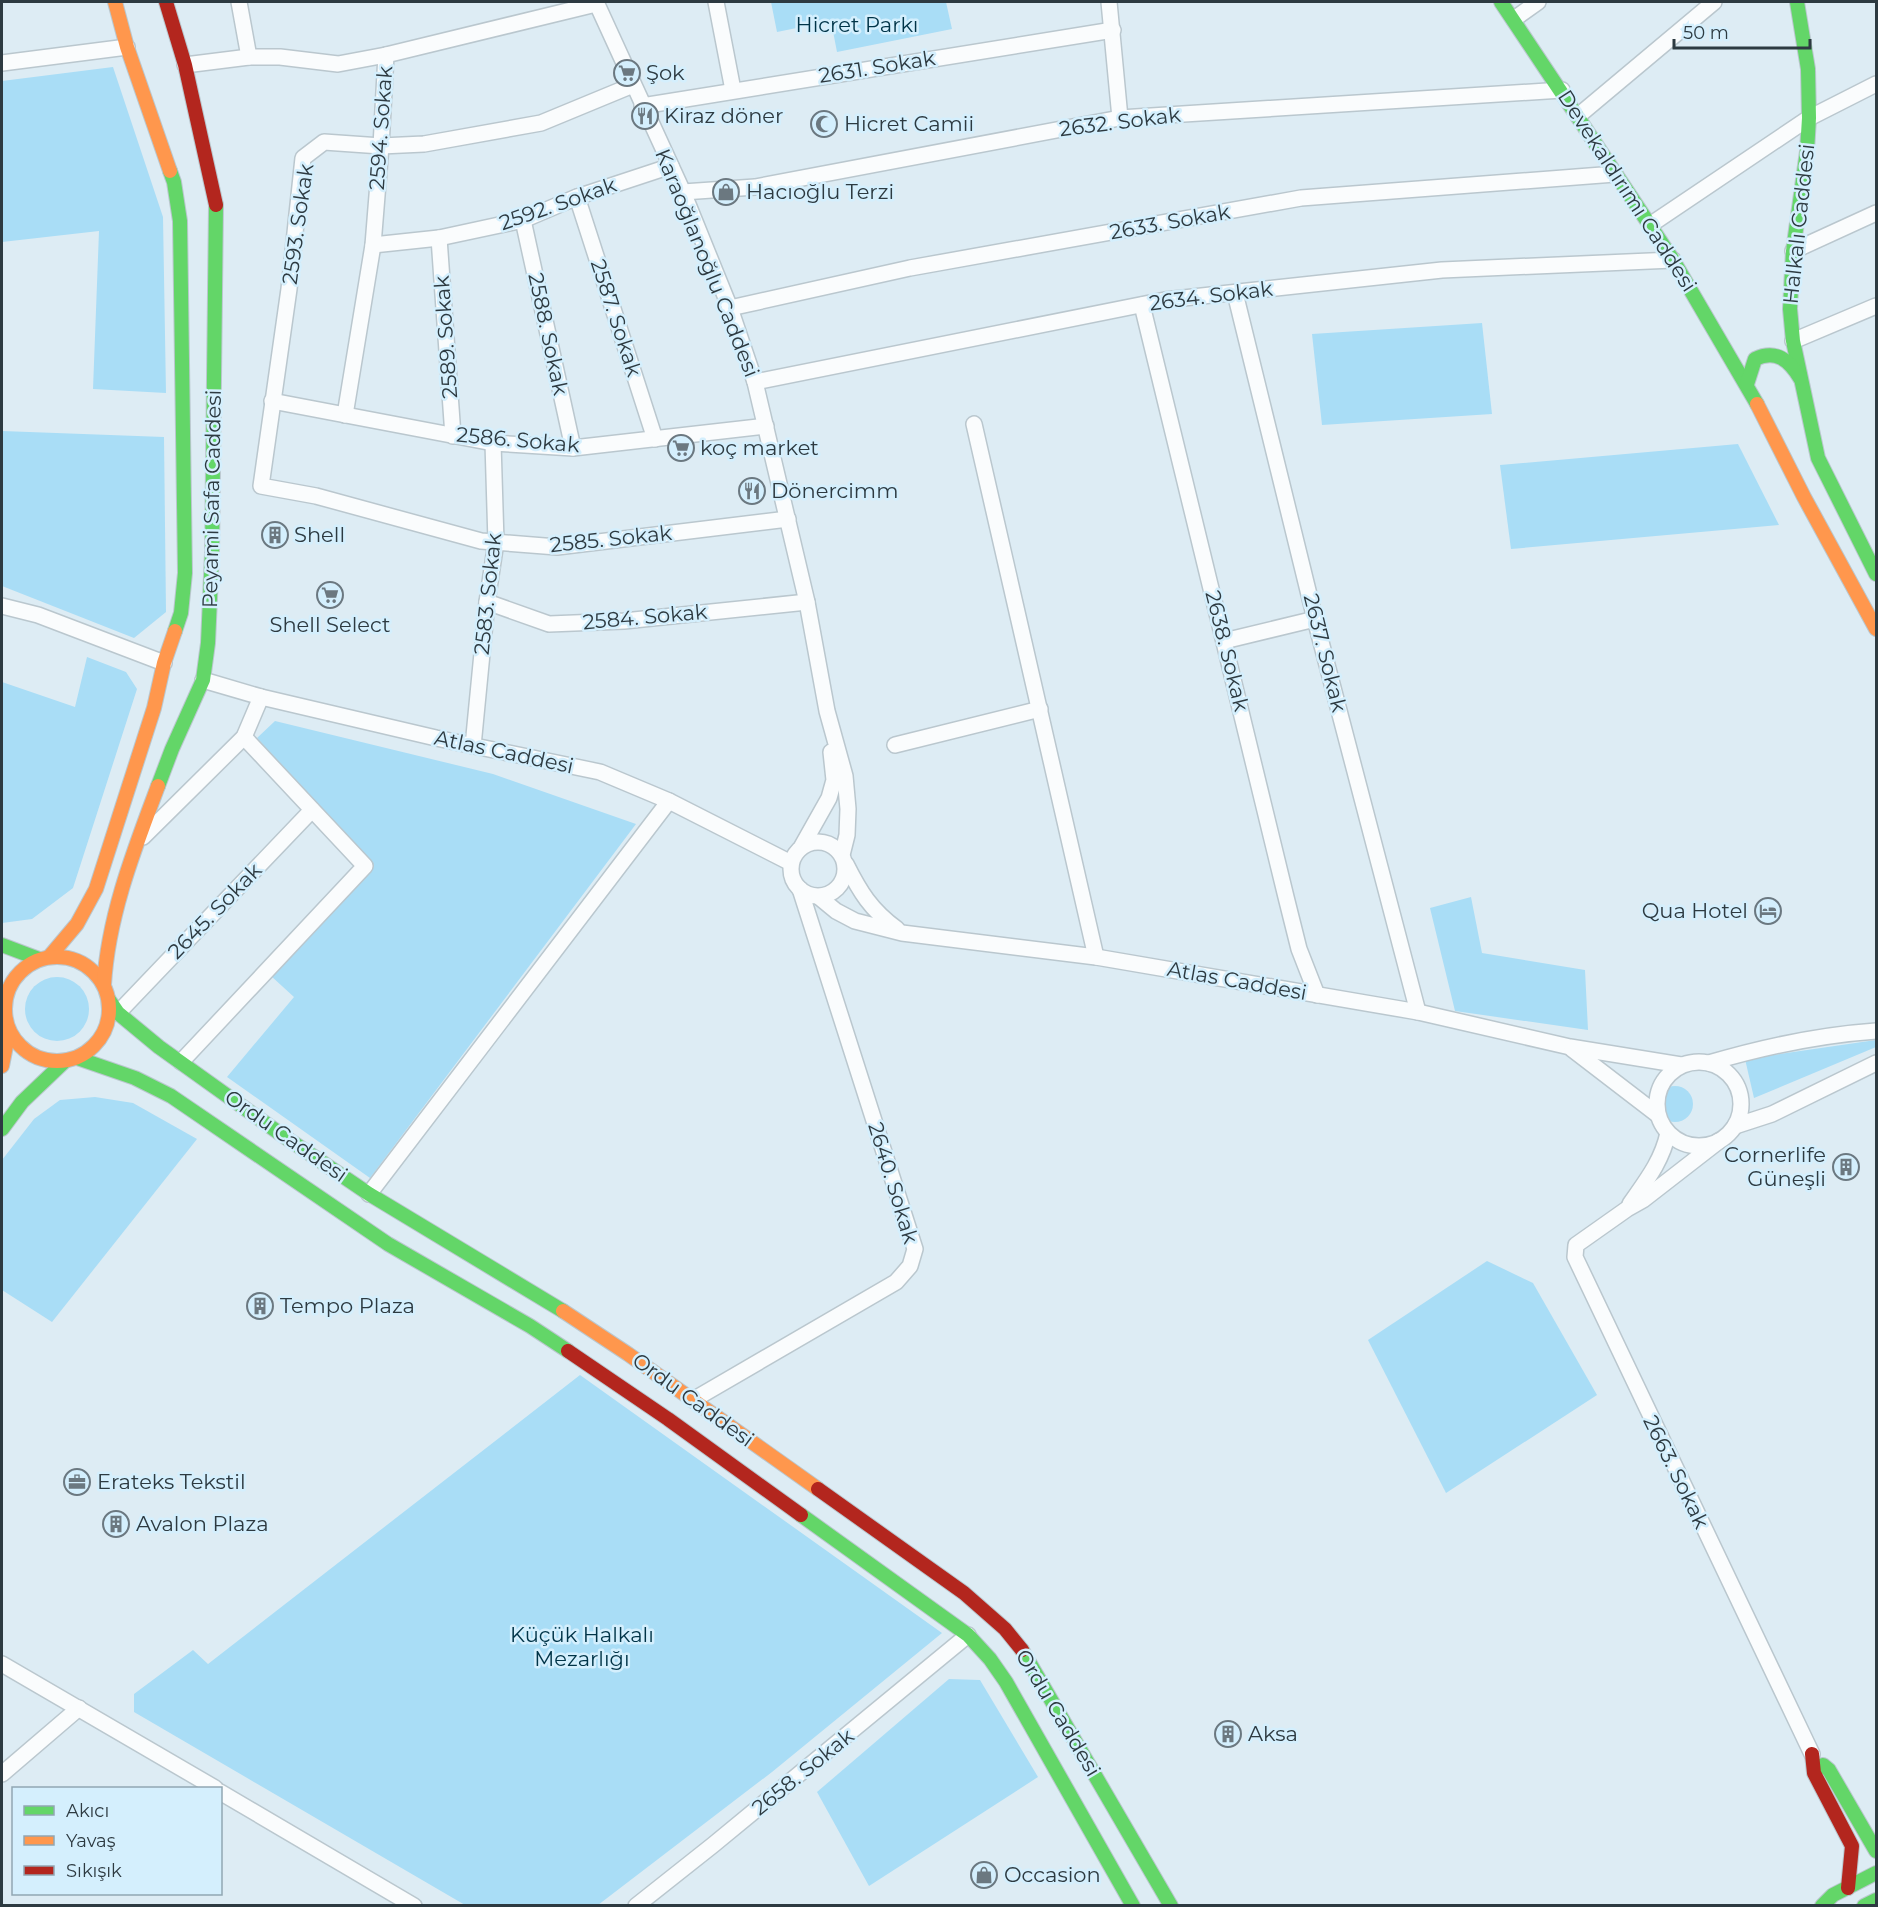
<svg xmlns="http://www.w3.org/2000/svg" width="1878" height="1907" viewBox="0 0 1878 1907" font-family="Montserrat,sans-serif">
<style>
.green{fill:#a9ddf6}
.lines{fill:none;stroke-linecap:round;stroke-linejoin:round}
.street-casing{stroke:#bac7ce;stroke-width:18}
.fast-casing{stroke:#bac7ce;stroke-width:16}
.slow-casing{stroke:#bac7ce;stroke-width:16}
.jam-casing{stroke:#bac7ce;stroke-width:16}
.street{stroke:#fafcfd;stroke-width:15}
.fast{stroke:#63d668;stroke-width:14}
.slow{stroke:#ff974d;stroke-width:14}
.jam{stroke:#b3261e;stroke-width:14}
.labels{text-anchor:middle;stroke-width:5;stroke-linejoin:round;paint-order:stroke}
.park-label{font-size:21px;fill:#003448;stroke:#d4effd}
.street-label{font-size:21px;fill:#2d3a41;stroke:#d4effd}
.poi-label{font-size:21px;fill:#2d3a41;stroke:#d4effd;text-anchor:start}
</style>
<rect width="100%" height="100%" fill="#ddecf4"/>
<g class="green">
<polygon points="771,2 946,2 952,29 837,52 831,21 777,32"/>
<polygon points="113,67 163,217 166,393 93,389 99,231 2,242 2,81"/>
<polygon points="1482,323 1492,414 1322,425 1312,334"/>
<polygon points="2,431 164,437 166,612 134,638 2,586"/>
<polygon points="1738,444 1779,525 1511,549 1500,465"/>
<polygon points="87,657 126,672 137,689 73,888 32,919 2,923 2,682 75,707"/>
<polygon points="275,721 493,774 636,824 370,1178 227,1077 294,997 271,976 372,865 257,738"/>
<polygon points="1471,897 1482,953 1585,970 1588,1030 1455,1011 1430,908"/>
<circle cx="57" cy="1009" r="32"/>
<polygon points="1876,1040 1876,1047 1754,1098 1745,1059"/>
<circle cx="1675" cy="1104" r="18"/>
<polygon points="95,1097 133,1103 197,1139 52,1322 2,1290 2,1160 34,1119 60,1100"/>
<polygon points="1487,1261 1533,1283 1597,1395 1446,1493 1368,1340"/>
<polygon points="580,1375 942,1633 772,1772 598,1905 465,1905 134,1712 134,1694 193,1650 208,1664"/>
<polygon points="949,1679 980,1680 1038,1777 869,1886 817,1792"/>
</g>
<g class="lines">
<defs>
<g id="street">
<polyline points="596,2 683,192 730,308 755,382 807,602 827,711 845,776 848,809 847,835 842,855"/>
<polyline points="716,2 733,90"/>
<polyline points="1109,2 1120,118"/>
<polyline points="1514,19 1538,2"/>
<polyline points="249,57 280,57 338,64 386,55"/>
<polyline points="2,63 127,47"/>
<polyline points="185,65 249,57 239,2"/>
<polyline points="633,85 541,123 424,144 381,146 324,142 303,158 289,289 261,486 316,496 481,541 557,547 788,519"/>
<polyline points="642,106 1113,30"/>
<polyline points="1578,116 1714,2"/>
<polyline points="683,192 755,187 1120,118 1562,90"/>
<polyline points="577,197 655,439"/>
<polyline points="523,220 573,448"/>
<polyline points="1650,225 1809,118 1876,84"/>
<polyline points="439,238 453,436"/>
<polyline points="373,245 439,238 523,220 577,197 671,166"/>
<polyline points="1793,251 1876,213"/>
<polyline points="1235,293 1315,619 1418,1012"/>
<polyline points="1142,305 1286,897 1299,949 1317,995"/>
<polyline points="730,308 910,268 1301,198 1615,174"/>
<polyline points="1793,341 1876,306"/>
<polyline points="755,382 1165,300 1442,270 1673,260"/>
<polyline points="272,401 493,443 573,448 766,426"/>
<polyline points="345,415 373,245 381,146 386,55 596,4"/>
<polyline points="974,424 1096,957"/>
<polyline points="487,602 549,624 624,621 807,602"/>
<polyline points="2,606 38,615 164,663"/>
<polyline points="1224,641 1315,619"/>
<polyline points="203,680 261,697 436,738 600,772 669,801 791,863"/>
<polyline points="895,745 1040,709"/>
<polyline points="473,746 487,602 496,542 493,443"/>
<polyline points="143,837 244,737 261,697"/>
<circle cx="818" cy="869" r="27"/>
<polyline points="802,846 829,798 834,780 831,752"/>
<path d="M846 864C860 892 871 910 897 929"/>
<polyline points="819,897 836,911 855,921 902,933 1096,957 1418,1012 1570,1047 1681,1065"/>
<polyline points="118,1013 312,810"/>
<polyline points="1572,1049 1658,1115"/>
<circle cx="1699" cy="1104" r="42"/>
<polyline points="181,1062 365,866 244,737"/>
<path d="M1709 1063C1763 1047 1820 1035 1876 1031"/>
<polyline points="1735,1126 1772,1114 1876,1063"/>
<polyline points="1719,1141 1643,1200 1627,1209 1576,1245 1575,1257 1812,1754"/>
<polyline points="369,1194 669,801"/>
<path d="M1630 1204C1646 1181 1662 1161 1668 1133"/>
<polyline points="693,1400 896,1282 910,1266 915,1249 800,889"/>
<polyline points="2,1664 215,1788"/>
<polyline points="2,1774 79,1708"/>
<polyline points="220,1792 414,1906"/>
<polyline points="636,1906 713,1845 968,1635"/>
</g>
<g id="fast">
<polyline points="1501,2 1673,260 1757,404"/>
<polyline points="1797,2 1808,69 1809,118 1807,151 1793,251 1790,309 1793,341 1818,458 1876,574"/>
<polyline points="170,171 174,182 180,221 185,573 181,613 175,631"/>
<path d="M1747 384 1755 359C1776 349 1789 360 1800 378"/>
<polyline points="158,786 172,749 203,680 208,643 212,553 216,205"/>
<polyline points="2,945 39,959"/>
<polyline points="109,1000 118,1013 159,1047 282,1135 369,1194 563,1311"/>
<polyline points="77,1058 135,1078 171,1096 388,1244 530,1326 568,1351"/>
<polyline points="2,1129 22,1102 65,1061"/>
<polyline points="801,1515 968,1635 990,1659 1006,1682 1133,1906"/>
<polyline points="1022,1650 1171,1906"/>
<polyline points="1823,1765 1829,1770 1876,1851"/>
<polyline points="1822,1906 1833,1895 1876,1873"/>
<polyline points="1864,1906 1876,1900"/>
</g>
<g id="slow">
<polyline points="115,2 127,47 170,171"/>
<polyline points="1757,404 1804,497 1876,629"/>
<polyline points="50,956 77,924 96,889 154,708 164,663 175,631"/>
<circle cx="57" cy="1009" r="52"/>
<path d="M104 985C108 916 134 850 158 786"/>
<polyline points="2,1066 9,1031"/>
<polyline points="563,1311 628,1354 818,1489"/>
</g>
<g id="jam">
<polyline points="166,2 185,65 216,205"/>
<polyline points="568,1351 668,1419 801,1515"/>
<polyline points="818,1489 964,1593 1005,1629 1022,1650"/>
<polyline points="1812,1754 1814,1773 1852,1846 1848,1888"/>
</g>
</defs>
<use href="#street" class="street-casing"/>
<use href="#fast" class="fast-casing"/>
<use href="#slow" class="slow-casing"/>
<use href="#jam" class="jam-casing"/>
<use href="#street" class="street"/>
<use href="#fast" class="fast"/>
<use href="#slow" class="slow"/>
<use href="#jam" class="jam"/>
</g>
<defs>
<symbol id="supermarket-ring" viewBox="-11 -11 22 22"><circle r="9.5" fill="#d4effd" stroke="#6b7880" stroke-width="1.5"/><path d="M-6-5.5h2.5l.6 2H6L4.5 2H-2.5L-4.4-4H-6ZM-1.5 3.2a1.3 1.3 0 1 0 .1 0ZM3 3.2a1.3 1.3 0 1 0 .1 0Z" fill="#6b7880"/></symbol>
<symbol id="restaurant-ring" viewBox="-11 -11 22 22"><circle r="9.5" fill="#d4effd" stroke="#6b7880" stroke-width="1.5"/><path d="M-5-6h1v4h1v-4h1v4h1v-4h1v5L-1.5 .5V6h-2V.5L-5-1ZM5-6V6H3V1.5H1.5Q1.5-4 5-6Z" fill="#6b7880"/></symbol>
<symbol id="mosque-ring" viewBox="-11 -11 22 22"><circle r="9.5" fill="#d4effd" stroke="#6b7880" stroke-width="1.5"/><path d="M3.5-4.9A6 6 0 1 0 3.5 4.9A5 5 0 1 1 3.5-4.9Z" fill="#6b7880"/></symbol>
<symbol id="shop-ring" viewBox="-11 -11 22 22"><circle r="9.5" fill="#d4effd" stroke="#6b7880" stroke-width="1.5"/><path d="M-5-2.5h2.3a2.7 3.5 0 0 1 5.4 0H5L5.5 6h-11ZM-1.5-2.5h3a1.5 2.3 0 0 0-3 0Z" fill="#6b7880"/></symbol>
<symbol id="building-ring" viewBox="-11 -11 22 22"><circle r="9.5" fill="#d4effd" stroke="#6b7880" stroke-width="1.5"/><path d="M-4-6H4V6H1V3H-1V6H-4ZM-2.5-4.3h1.7v1.8h-1.7ZM.8-4.3h1.7v1.8H.8ZM-2.5-1h1.7V.8h-1.7ZM.8-1h1.7V.8H.8Z" fill="#6b7880"/></symbol>
<symbol id="hotel-ring" viewBox="-11 -11 22 22"><circle r="9.5" fill="#d4effd" stroke="#6b7880" stroke-width="1.5"/><path d="M-6-4.5h1.5V1H6V5H4.5V3h-9V5H-6ZM-4 0a1.8 1.8 0 1 1 3.6 0ZM.5 0V-2.5h3Q6-2.5 6 0Z" fill="#6b7880"/></symbol>
<symbol id="office-ring" viewBox="-11 -11 22 22"><circle r="9.5" fill="#d4effd" stroke="#6b7880" stroke-width="1.5"/><path d="M-6-3h4V-5.5h4V-3h4V5H-6ZM-1-4.5V-3h2v-1.5ZM-6 0V1H6V0Z" fill="#6b7880"/></symbol>
</defs>
<g fill-rule="evenodd">
<use href="#supermarket-ring" x="612" y="58" width="30" height="30"/>
<use href="#restaurant-ring" x="630" y="101" width="30" height="30"/>
<use href="#mosque-ring" x="809" y="109" width="30" height="30"/>
<use href="#shop-ring" x="711" y="177" width="30" height="30"/>
<use href="#supermarket-ring" x="666" y="433" width="30" height="30"/>
<use href="#restaurant-ring" x="737" y="476" width="30" height="30"/>
<use href="#building-ring" x="260" y="520" width="30" height="30"/>
<use href="#supermarket-ring" x="315" y="580" width="30" height="30"/>
<use href="#hotel-ring" x="1753" y="896" width="30" height="30"/>
<use href="#building-ring" x="1831" y="1152" width="30" height="30"/>
<use href="#building-ring" x="245" y="1291" width="30" height="30"/>
<use href="#office-ring" x="62" y="1467" width="30" height="30"/>
<use href="#building-ring" x="101" y="1509" width="30" height="30"/>
<use href="#building-ring" x="1213" y="1719" width="30" height="30"/>
<use href="#shop-ring" x="969" y="1860" width="30" height="30"/>
</g>
<g class="labels">
<g class="park-label">
<text x="857" y="32">Hicret Parkı</text>
<text x="582" y="1642">Küçük Halkalı<tspan x="582" dy="24">Mezarlığı</tspan></text>
</g>
<g class="street-label">
<text transform="translate(877 67) rotate(-9)" y="7">2631. Sokak</text>
<text transform="translate(1120 122) rotate(-7)" y="7">2632. Sokak</text>
<text transform="translate(381 128) rotate(-86)" y="7">2594. Sokak</text>
<text transform="translate(1627 191) rotate(57)" y="7">Devekaldırımı Caddesi</text>
<text transform="translate(558 204) rotate(-19)" y="7">2592. Sokak</text>
<text transform="translate(1170 222) rotate(-10)" y="7">2633. Sokak</text>
<text transform="translate(298 224) rotate(-82)" y="7">2593. Sokak</text>
<text transform="translate(1799 224) rotate(-84)" y="7">Halkalı Caddesi</text>
<text transform="translate(707 263) rotate(68)" y="7">Karaoğlanoğlu Caddesi</text>
<text transform="translate(1211 296) rotate(-7)" y="7">2634. Sokak</text>
<text transform="translate(616 318) rotate(72)" y="7">2587. Sokak</text>
<text transform="translate(548 334) rotate(78)" y="7">2588. Sokak</text>
<text transform="translate(446 337) rotate(-94)" y="7">2589. Sokak</text>
<text transform="translate(518 440) rotate(5)" y="7">2586. Sokak</text>
<text transform="translate(212 499) rotate(-89)" y="7">Peyami Safa Caddesi</text>
<text transform="translate(611 539) rotate(-6)" y="7">2585. Sokak</text>
<text transform="translate(488 594) rotate(-84)" y="7">2583. Sokak</text>
<text transform="translate(645 617) rotate(-5)" y="7">2584. Sokak</text>
<text transform="translate(1227 651) rotate(76)" y="7">2638. Sokak</text>
<text transform="translate(1325 653) rotate(76)" y="7">2637. Sokak</text>
<text transform="translate(504 752) rotate(12)" y="7">Atlas Caddesi</text>
<text transform="translate(215 911) rotate(-46)" y="7">2645. Sokak</text>
<text transform="translate(1237 981) rotate(10)" y="7">Atlas Caddesi</text>
<text transform="translate(286 1136) rotate(35)" y="7">Ordu Caddesi</text>
<text transform="translate(893 1183) rotate(73)" y="7">2640. Sokak</text>
<text transform="translate(693 1400) rotate(36)" y="7">Ordu Caddesi</text>
<text transform="translate(1676 1472) rotate(64)" y="7">2663. Sokak</text>
<text transform="translate(1058 1713) rotate(59)" y="7">Ordu Caddesi</text>
<text transform="translate(803 1772) rotate(-39)" y="7">2658. Sokak</text>
</g>
<g class="poi-label">
<text x="646" y="80">Şok</text>
<text x="664" y="123">Kiraz döner</text>
<text x="844" y="131">Hicret Camii</text>
<text x="746" y="199">Hacıoğlu Terzi</text>
<text x="700" y="455">koç market</text>
<text x="771" y="498">Dönercimm</text>
<text x="294" y="542">Shell</text>
<text x="330" y="632" text-anchor="middle">Shell Select</text>
<text x="1748" y="918" text-anchor="end">Qua Hotel</text>
<text x="1826" y="1162" text-anchor="end">Cornerlife<tspan x="1826" dy="24">Güneşli</tspan></text>
<text x="280" y="1313">Tempo Plaza</text>
<text x="97" y="1489">Erateks Tekstil</text>
<text x="136" y="1531">Avalon Plaza</text>
<text x="1248" y="1741">Aksa</text>
<text x="1004" y="1882">Occasion</text>
</g>
</g>
<rect width="1878" height="1907" fill="none" stroke="#2d3a41" stroke-width="6"/>
<rect x="12" y="1787" width="210" height="108" fill="#d4effd" stroke="#91a7b2" stroke-width="1.5"/>
<rect x="24" y="1806" width="30" height="9" fill="#63d668" stroke="#91a7b2" stroke-width="1.5"/>
<text x="66" y="1817" font-size="18" fill="#2d3a41">Akıcı</text>
<rect x="24" y="1836" width="30" height="9" fill="#ff974d" stroke="#91a7b2" stroke-width="1.5"/>
<text x="66" y="1847" font-size="18" fill="#2d3a41">Yavaş</text>
<rect x="24" y="1866" width="30" height="9" fill="#b3261e" stroke="#91a7b2" stroke-width="1.5"/>
<text x="66" y="1877" font-size="18" fill="#2d3a41">Sıkışık</text>
<path d="M1674 39v9h136v-9" fill="none" stroke="#2d3a41" stroke-width="3"/>
<text x="1683" y="39" font-size="18" fill="#2d3a41" stroke="#d4effd" stroke-width="4.5" paint-order="stroke">50 m</text>
</svg>
